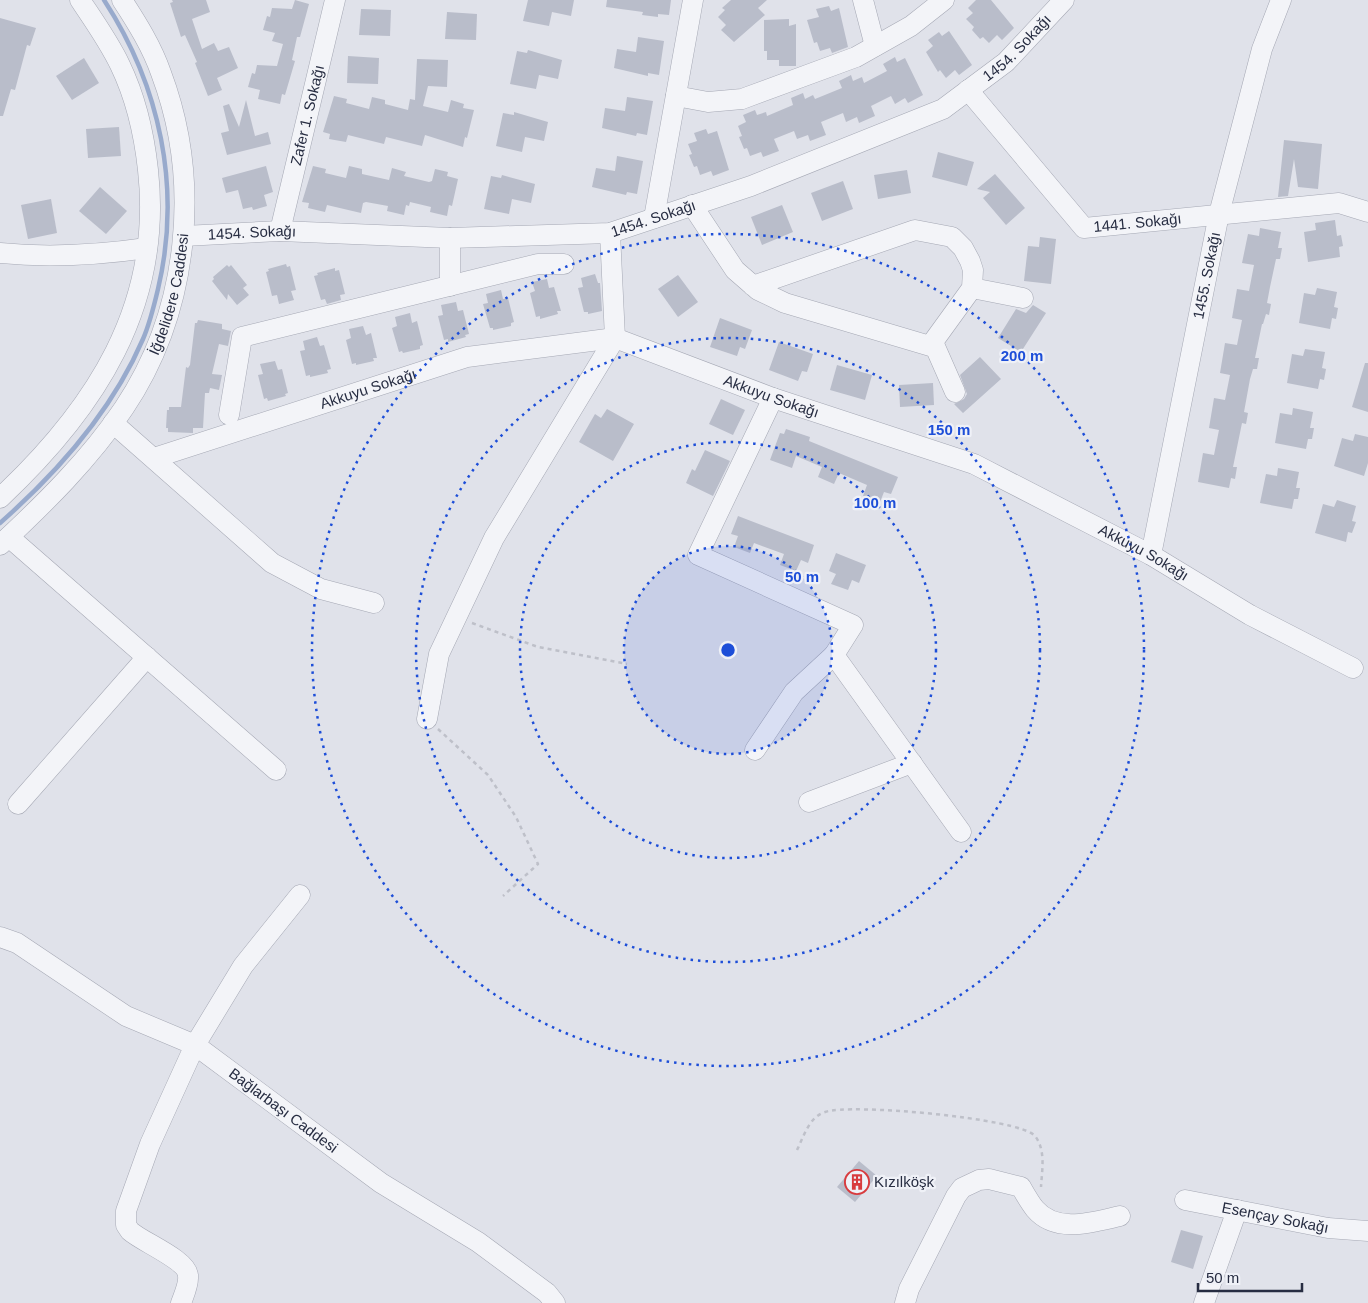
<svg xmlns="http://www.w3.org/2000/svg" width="1368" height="1303" viewBox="0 0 1368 1303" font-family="Helvetica,sans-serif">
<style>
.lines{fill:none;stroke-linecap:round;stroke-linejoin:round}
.stream{stroke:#98aacc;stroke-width:4.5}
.building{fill:#b9bdca}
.minor-casing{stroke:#a5a8b4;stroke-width:21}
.path{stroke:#bec0c9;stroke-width:2.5;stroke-dasharray:4 4;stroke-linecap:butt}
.minor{stroke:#f3f4f8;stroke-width:20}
.ring{fill:none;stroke:#1d4ed8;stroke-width:2.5;stroke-dasharray:2.5 5}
.labels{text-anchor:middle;stroke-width:4.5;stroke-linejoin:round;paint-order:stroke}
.street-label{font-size:15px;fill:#272d42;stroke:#eff1f7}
.poi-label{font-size:15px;fill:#272d42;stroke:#eff1f7;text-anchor:start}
.centre{fill:#1d4ed8;stroke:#eff1f7;stroke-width:2.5}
.ring-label{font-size:15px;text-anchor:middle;font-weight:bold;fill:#1d4ed8;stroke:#eff1f7;stroke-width:4.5;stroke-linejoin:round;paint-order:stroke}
</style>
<rect width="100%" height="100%" fill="#e0e2ea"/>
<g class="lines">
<path class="stream" d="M0 523C58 472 112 411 143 339 150 323 154 306 158 289 182 188 160 86 104 0"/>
</g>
<g class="building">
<polygon points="172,0 206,0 210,12 192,19 202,49 214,43 218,51 229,47 238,68 217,78 222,90 208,96 195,63 197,62 185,35 181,37 170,3 173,2"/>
<polygon points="295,0 309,4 300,37 297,37 292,60 295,61 285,95 282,94 280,104 258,99 260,90 248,87 252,73 255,74 257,65 277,66 283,44 272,41 275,33 263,30 267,16 270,17 272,8 292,9"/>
<polygon points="528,0 574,0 571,16 552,12 549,26 523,21"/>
<polygon points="607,0 671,0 669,15 658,14 658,17 642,15 643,12 606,7"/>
<polygon points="731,0 767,0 758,8 765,15 734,42 721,30 726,25 718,17 725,10 722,8"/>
<polygon points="976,0 991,0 1014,28 1002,40 997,35 989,43 983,37 980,39 972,30 974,27 966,19 973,13 968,8"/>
<polygon points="829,6 831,11 839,8 848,47 832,53 830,48 820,51 817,42 814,43 807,20 819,17 816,9"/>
<polygon points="361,9 391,10 390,36 359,35"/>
<polygon points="447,12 477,14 476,40 445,39"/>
<polygon points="0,18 36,28 30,46 27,45 15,90 11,89 3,116 0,116"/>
<polygon points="789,19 789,26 796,24 796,66 779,66 779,60 767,60 767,51 764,51 764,20"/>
<polygon points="949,31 972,65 959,75 955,70 946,78 940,70 938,72 926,52 933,46 928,40 939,32 942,36"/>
<polygon points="638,37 664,41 659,75 648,73 648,76 614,68 617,49 636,52"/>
<polygon points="528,50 562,60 558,79 539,75 536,89 510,84 517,51 527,53"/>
<polygon points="348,56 379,58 378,84 347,83"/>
<polygon points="895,57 897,62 905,58 923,95 908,103 905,98 895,104 891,96 871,106 875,116 859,123 857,117 846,122 843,113 821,122 826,135 810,141 808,135 797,139 794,131 774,139 779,151 763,157 761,152 750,156 747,148 744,149 739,137 742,136 738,126 746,122 743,115 755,110 757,115 766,112 767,116 793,105 791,98 803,93 805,99 813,95 815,99 842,88 839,81 851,75 853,81 862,77 864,83 887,71 883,64"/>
<polygon points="84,58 99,83 72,100 56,76"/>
<polygon points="417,59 448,60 447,87 428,86 423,106 448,112 451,100 464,104 463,108 474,110 467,138 465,137 463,147 425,135 422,146 386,137 384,144 348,135 346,142 329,139 330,134 323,132 334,96 347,99 346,103 369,109 372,97 385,100 385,104 408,110 410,99 415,100"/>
<polygon points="627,97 653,101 647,135 637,133 636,136 602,128 605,108 625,111"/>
<polygon points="246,100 255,136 268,132 271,144 227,155 221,133 229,131 223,106 229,104 239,127"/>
<polygon points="514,112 548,122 544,141 525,137 522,152 496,146 503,113 514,115"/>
<polygon points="119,127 121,156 88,158 86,129"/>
<polygon points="706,129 708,134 717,131 729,170 713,176 711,171 700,175 697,166 694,167 689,155 692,154 688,144 697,141 694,133"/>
<polygon points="1284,140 1322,144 1318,189 1298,187 1294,159 1288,196 1278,197"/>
<polygon points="938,152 974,162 967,186 932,177"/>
<polygon points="617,156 643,161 637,194 627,192 626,195 592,187 596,168 615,171"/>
<polygon points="266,166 273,192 264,195 267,206 253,210 252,207 243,209 238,190 226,193 222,178"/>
<polygon points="313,166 326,169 325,173 346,178 349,166 362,169 362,174 389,180 392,168 406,172 404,176 429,182 432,181 435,169 448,172 447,176 458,179 452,206 449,205 447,216 430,212 431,207 410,202 409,206 406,205 404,215 387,211 388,206 366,202 363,203 361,213 327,205 325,212 308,208 309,203 302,202"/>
<polygon points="907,170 911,193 878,199 874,175"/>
<polygon points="995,174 1025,208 1006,225 983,198 990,192 977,189"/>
<polygon points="502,175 535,184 531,203 512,199 509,214 484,209 491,176 501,178"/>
<polygon points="843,181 853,209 822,221 811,193"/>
<polygon points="100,187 127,211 106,234 79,211"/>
<polygon points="51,199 57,233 28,239 21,205"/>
<polygon points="782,205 793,232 762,245 751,217"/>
<polygon points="1335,220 1337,236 1341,235 1343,246 1339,247 1340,257 1308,262 1304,232 1316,230 1315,223"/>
<polygon points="1260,228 1281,232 1278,248 1282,248 1280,259 1276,259 1270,287 1267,303 1271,304 1269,315 1266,314 1263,324 1262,324 1255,358 1259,358 1257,369 1253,369 1250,379 1244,412 1248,413 1246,424 1242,423 1233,467 1237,467 1235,479 1231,478 1229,488 1198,482 1203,453 1214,455 1219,430 1209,428 1214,398 1225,400 1230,375 1220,373 1225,343 1237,345 1242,320 1232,318 1237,289 1249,291 1254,265 1242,263 1248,234 1259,236"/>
<polygon points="1040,237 1056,239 1051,284 1024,281 1028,246 1039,247"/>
<polygon points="286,264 287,267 290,266 296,290 291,291 294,300 279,304 277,295 272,296 266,272 269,271 268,269"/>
<polygon points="227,265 229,267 231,265 247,285 243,288 249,295 237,305 228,294 227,300 212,281 214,279 213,277"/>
<polygon points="335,268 335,271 339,270 345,294 340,295 341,300 327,304 325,299 321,300 314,276 318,275 317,273"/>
<polygon points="595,274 598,283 600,283 602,311 588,314 588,312 584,312 578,288 583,287 581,278"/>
<polygon points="678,275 698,302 678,317 658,289"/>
<polygon points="547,279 549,288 554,287 561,311 557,311 558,314 540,319 540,316 536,317 530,293 535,291 532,282"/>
<polygon points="1317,288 1337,292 1334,307 1338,308 1336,319 1332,318 1330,329 1299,323 1304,293 1315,295"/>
<polygon points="501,290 503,299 508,298 514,322 511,323 511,326 493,330 493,328 490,328 483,304 488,303 486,294"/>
<polygon points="456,302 458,311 463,310 469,334 465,335 466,337 448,342 448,339 444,340 438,316 443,315 441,305"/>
<polygon points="1033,305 1046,313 1021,352 998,338 1016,309 1026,313"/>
<polygon points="410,313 412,323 417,321 423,345 420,346 420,349 403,353 402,351 399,352 392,328 397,326 395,317"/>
<polygon points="720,318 752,330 745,349 740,347 737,356 710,347"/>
<polygon points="198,320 222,324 222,329 231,331 228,346 219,344 212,374 222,375 219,390 210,388 209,393 205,393 203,428 193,428 193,433 168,432 168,428 166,428 167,410 169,410 169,407 181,407 186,367 188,368 190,365 195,323 197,323"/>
<polygon points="363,326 366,335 371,333 377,358 373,358 374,361 356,365 356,363 352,364 346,340 351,338 349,329"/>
<polygon points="317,337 320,346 324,345 331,369 327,370 328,373 310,377 310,375 306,376 300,351 305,350 303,341"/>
<polygon points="779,342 813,354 807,372 802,371 798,381 769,370"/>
<polygon points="1305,349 1325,352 1322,368 1326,369 1324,380 1320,379 1318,389 1287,383 1292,354 1303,356"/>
<polygon points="980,357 1001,379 963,413 954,404 964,399 967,394 960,375"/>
<polygon points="275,361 278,370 282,369 288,393 285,394 286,396 268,401 267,398 264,399 258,375 263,374 260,364"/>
<polygon points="1365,363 1368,363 1368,412 1352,407"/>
<polygon points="837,365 872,375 865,400 830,390"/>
<polygon points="933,383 934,405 900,407 899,385"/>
<polygon points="721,399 745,410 733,435 709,424"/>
<polygon points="1293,408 1313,412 1310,428 1314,428 1312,439 1308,439 1306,449 1275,443 1280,413 1292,415"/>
<polygon points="607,409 634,424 613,461 579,442 595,414 601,418"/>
<polygon points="786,429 810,437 809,441 898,477 891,494 884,492 880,502 863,496 867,485 839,473 834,484 818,477 822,467 796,456 792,468 770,460 780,433 784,434"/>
<polygon points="1355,434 1368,437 1368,463 1364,476 1334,466 1342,438 1353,441"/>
<polygon points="705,450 730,461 713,496 686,483 692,469 695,471"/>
<polygon points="1278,468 1299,472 1296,488 1300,488 1298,499 1294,499 1292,509 1260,503 1266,474 1277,476"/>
<polygon points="1337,500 1356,506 1352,521 1356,522 1352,533 1348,532 1346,542 1315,533 1323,504 1334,507"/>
<polygon points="738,516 814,545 808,563 801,560 796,571 780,565 784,554 754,543 750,553 734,547 738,536 731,534"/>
<polygon points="836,553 866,565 859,583 852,580 848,590 831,584 836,574 829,571"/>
<polygon points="859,1161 877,1176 855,1202 837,1187"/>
<polygon points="1181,1230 1203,1236 1193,1269 1171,1262"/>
</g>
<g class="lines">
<defs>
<g id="minor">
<polyline points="863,0 875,46"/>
<path id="s1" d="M968 90 1084 228 1339 203 1368 212"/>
<polyline points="676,96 708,102 742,99 856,57 911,26 944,0"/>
<polyline points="692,205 735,270 758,290 785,303 930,346 972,288 973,270 970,261 963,248 952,237 915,230 753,286"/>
<polyline points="654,218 693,0"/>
<path id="s2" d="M280 231 335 0"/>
<path id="s3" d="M184 236 280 231 450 238 610 233 751 186 943 109 1006 62 1064 0"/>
<polyline points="450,238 450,286"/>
<path d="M0 253C50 258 98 255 147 248"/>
<polyline points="972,288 1023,298"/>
<polyline points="933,342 955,392"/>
<polyline points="773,398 698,555 853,625 834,655 961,832"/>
<polyline points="229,415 242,337 538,264 564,264"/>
<polyline points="113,423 272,563 321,589 374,603"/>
<path id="s4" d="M154 458 467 357 615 338 773 398 974 464 1151 555 1250 615 1353 668"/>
<path d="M0 498C95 409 163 306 148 170 144 133 136 98 120 65 109 42 94 21 80 0"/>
<polyline points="9,537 276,770"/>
<path id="s5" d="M0 545C45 503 89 460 124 408 189 311 202 182 161 73 152 47 137 23 122 0"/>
<path id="s6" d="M1151 555 1219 214 1262 49 1281 0"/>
<polyline points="427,719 439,654 494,538 615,338 610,233"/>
<polyline points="755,750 794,692 834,655"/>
<polyline points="809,802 912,763"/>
<polyline points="18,804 147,657"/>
<path id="s7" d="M0 937 17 943 126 1016 195 1045 381 1183 478 1242 547 1293 555 1303"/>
<path id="s8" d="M1185 1200 1328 1228 1368 1231"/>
<path d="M181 1303C184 1295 189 1284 188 1276 188 1260 142 1242 130 1231L126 1225V1211L150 1144 195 1045 243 966 300 895"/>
<path d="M905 1303 909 1289 956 1196 962 1188 979 1180 989 1179 1021 1187C1025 1194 1030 1203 1035 1209 1056 1234 1093 1222 1120 1216"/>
<polyline points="1204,1303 1237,1210"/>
</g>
</defs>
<use href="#minor" class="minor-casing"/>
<g class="path">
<polyline points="472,623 538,647 627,664"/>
<polyline points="438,729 488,775 516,817 538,864 503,896"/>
<path d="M797 1150C804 1136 809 1117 825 1112 849 1103 1020 1118 1035 1136 1046 1150 1042 1170 1041 1187"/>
</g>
<use href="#minor" class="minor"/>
</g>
<circle cx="728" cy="650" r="104" fill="#1d4ed8" fill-opacity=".12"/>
<g class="ring">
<circle cx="728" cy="650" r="104"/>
<circle cx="728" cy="650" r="208"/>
<circle cx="728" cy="650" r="312"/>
<circle cx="728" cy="650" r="416"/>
</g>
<defs>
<symbol id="building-ring" viewBox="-11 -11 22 22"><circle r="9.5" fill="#eff1f7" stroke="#d83b3e" stroke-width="1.5"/><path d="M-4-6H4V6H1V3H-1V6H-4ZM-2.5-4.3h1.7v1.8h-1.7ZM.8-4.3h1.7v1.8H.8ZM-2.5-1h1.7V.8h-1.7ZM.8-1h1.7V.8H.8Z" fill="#d83b3e"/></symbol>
</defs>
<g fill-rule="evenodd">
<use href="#building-ring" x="843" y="1168" width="28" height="28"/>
</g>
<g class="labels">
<g class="street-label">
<text dy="5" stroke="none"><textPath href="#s3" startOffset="878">1454. Sokağı</textPath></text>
<text dy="5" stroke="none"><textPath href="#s2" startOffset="119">Zafer 1. Sokağı</textPath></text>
<text dy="5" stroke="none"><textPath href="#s3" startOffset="472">1454. Sokağı</textPath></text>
<text dy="5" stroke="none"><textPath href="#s1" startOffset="234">1441. Sokağı</textPath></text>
<text dy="5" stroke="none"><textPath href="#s3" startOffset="68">1454. Sokağı</textPath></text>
<text dy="5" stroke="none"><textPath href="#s6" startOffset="285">1455. Sokağı</textPath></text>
<text dy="5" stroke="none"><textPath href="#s5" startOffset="309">İğdelidere Caddesi</textPath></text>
<text dy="5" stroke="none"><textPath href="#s4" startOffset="225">Akkuyu Sokağı</textPath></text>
<text dy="5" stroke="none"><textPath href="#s4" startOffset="645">Akkuyu Sokağı</textPath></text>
<text dy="5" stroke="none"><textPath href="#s4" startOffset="1050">Akkuyu Sokağı</textPath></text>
<text dy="5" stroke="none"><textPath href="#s7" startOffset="334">Bağlarbaşı Caddesi</textPath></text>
<text dy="5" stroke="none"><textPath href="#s8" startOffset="92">Esençay Sokağı</textPath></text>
</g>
<g class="poi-label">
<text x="874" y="1187">Kızılköşk</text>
</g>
</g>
<circle cx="728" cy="650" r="8" class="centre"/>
<g class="ring-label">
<text x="1022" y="361">200 m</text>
<text x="949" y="435">150 m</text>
<text x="875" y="508">100 m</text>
<text x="802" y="582">50 m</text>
</g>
<path d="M1198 1283v8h104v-8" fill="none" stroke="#272d42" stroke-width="2.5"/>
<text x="1206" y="1283" font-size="15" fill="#272d42" stroke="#eff1f7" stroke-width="4" paint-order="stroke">50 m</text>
</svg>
